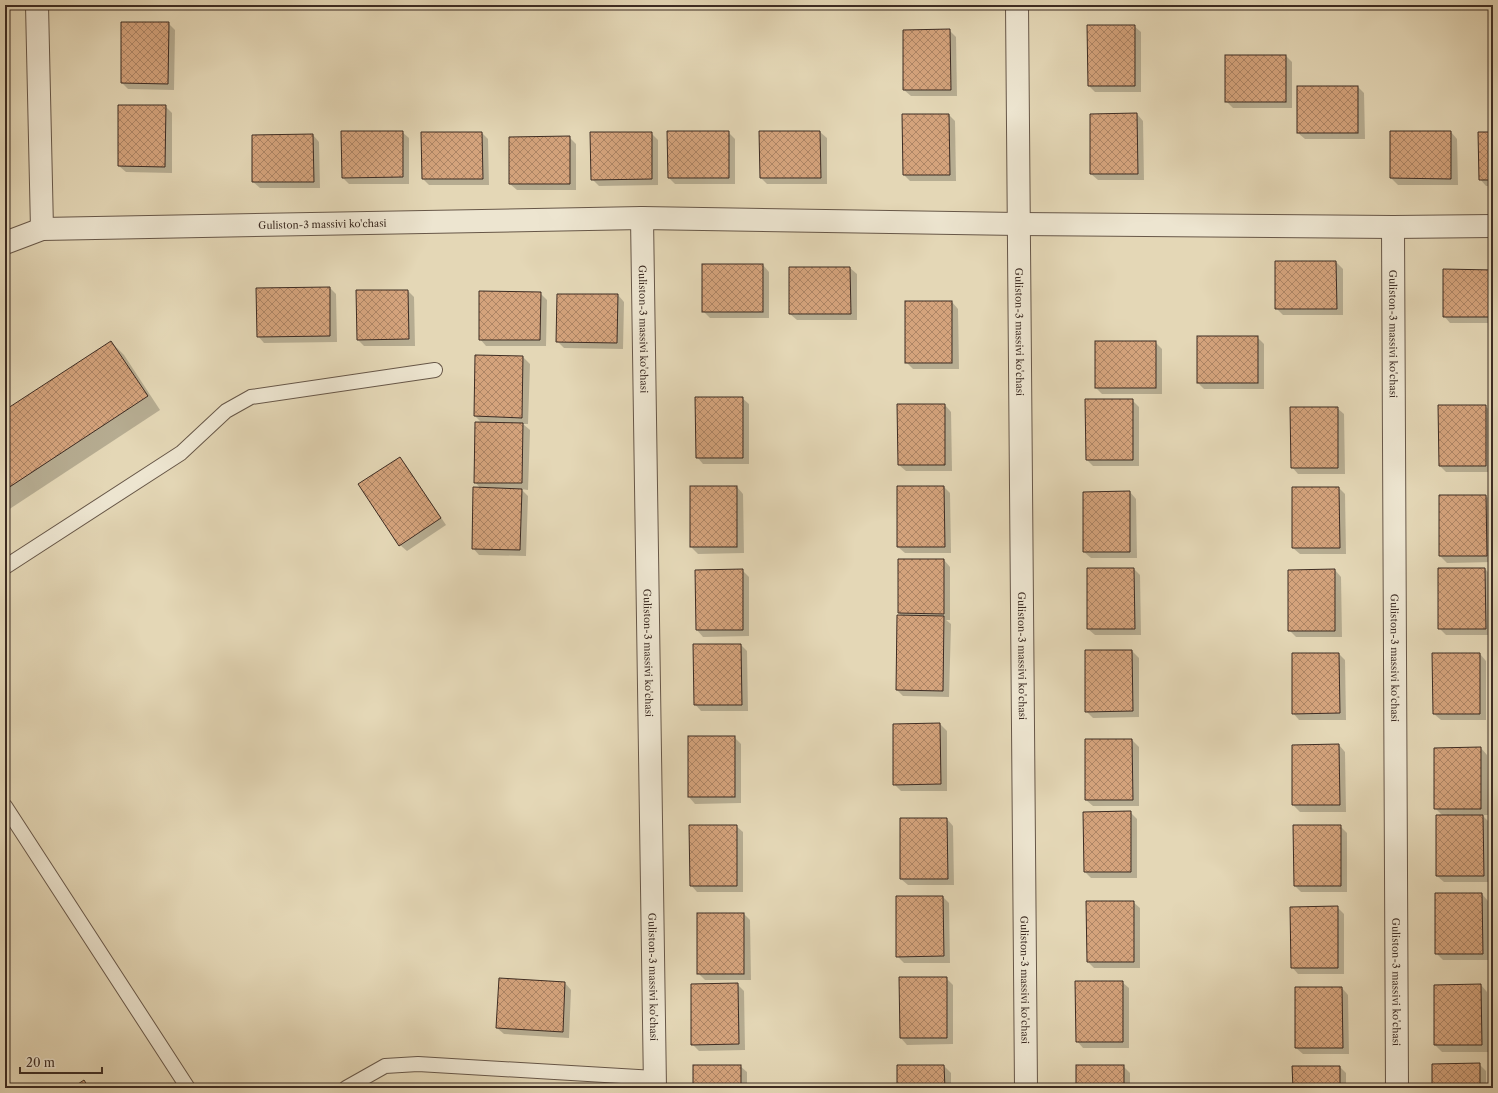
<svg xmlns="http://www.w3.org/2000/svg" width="1498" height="1093" viewBox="0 0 1498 1093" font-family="'Libre Caslon Text',serif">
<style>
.shadow{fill:#0003}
.building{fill:url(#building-cross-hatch);stroke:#3d2c23}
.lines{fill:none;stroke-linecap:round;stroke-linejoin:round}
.lane-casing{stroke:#675748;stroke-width:16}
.street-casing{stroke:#675748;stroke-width:24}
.lane{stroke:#ede5d0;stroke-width:14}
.street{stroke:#ede5d0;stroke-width:22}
.labels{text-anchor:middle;stroke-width:4;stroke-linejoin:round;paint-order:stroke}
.street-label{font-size:10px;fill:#3d2c23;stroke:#ede5d0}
</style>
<defs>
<pattern id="building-cross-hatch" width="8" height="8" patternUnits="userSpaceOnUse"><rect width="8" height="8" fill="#d4a37c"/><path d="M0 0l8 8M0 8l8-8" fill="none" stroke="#ad8565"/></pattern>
</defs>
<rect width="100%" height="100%" fill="#e4d7b6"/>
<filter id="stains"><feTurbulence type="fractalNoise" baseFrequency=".005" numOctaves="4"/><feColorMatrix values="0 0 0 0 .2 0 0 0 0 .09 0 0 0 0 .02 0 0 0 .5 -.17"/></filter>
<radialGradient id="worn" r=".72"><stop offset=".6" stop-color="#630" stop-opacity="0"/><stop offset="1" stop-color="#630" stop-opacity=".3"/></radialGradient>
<g class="shadow">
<polygon points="168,23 175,30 174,90 128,89 122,83"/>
<polygon points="1134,26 1141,32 1141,92 1095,92 1089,86"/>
<polygon points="949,30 956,37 957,96 911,96 904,90"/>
<polygon points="1286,56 1292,62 1292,108 1233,108 1226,101"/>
<polygon points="1358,87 1364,93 1365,139 1305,139 1298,133"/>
<polygon points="165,106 172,113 172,173 126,172 119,166"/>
<polygon points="1137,114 1143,121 1144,180 1098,180 1091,174"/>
<polygon points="949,115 955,121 956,181 910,181 904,175"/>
<polygon points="402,132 409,138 409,184 349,184 343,178"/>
<polygon points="728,132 735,139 735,184 675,184 669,178"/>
<polygon points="760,132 820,132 827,138 827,184 767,184 761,178"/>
<polygon points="1451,132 1457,139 1458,185 1398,185 1391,178"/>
<polygon points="482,133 488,139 489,185 429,185 423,179"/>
<polygon points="651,133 658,140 658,185 599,186 592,179"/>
<polygon points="1493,133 1493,186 1486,186 1480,179"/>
<polygon points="313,135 319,142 320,188 260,188 253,182"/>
<polygon points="569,137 576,144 576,190 517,190 510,184"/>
<polygon points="1336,262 1343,269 1343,315 1283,315 1276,308"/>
<polygon points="763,265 769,272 769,318 710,318 703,311"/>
<polygon points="790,268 850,268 857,274 857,320 797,320 790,314"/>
<polygon points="1493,271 1493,323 1450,323 1444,316"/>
<polygon points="330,288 336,294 337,342 264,343 258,336"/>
<polygon points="408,291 414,297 415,346 364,346 358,340"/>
<polygon points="540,293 547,300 546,346 486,346 480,339"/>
<polygon points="618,295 624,302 623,349 564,348 557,341"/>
<polygon points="952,302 958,309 959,369 913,369 906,362"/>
<polygon points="1257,337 1264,344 1264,389 1204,389 1198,383"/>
<polygon points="111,342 124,355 160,410 5,512 5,412"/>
<polygon points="1155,342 1162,349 1162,394 1102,394 1096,388"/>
<polygon points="476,356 523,357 530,364 528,424 523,424 530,430 528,490 521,489 528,496 526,556 479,555 473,548 481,489 475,482 482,423 475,416"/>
<polygon points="742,398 749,404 749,464 703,464 697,457"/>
<polygon points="1132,400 1139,407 1139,466 1093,466 1087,460"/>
<polygon points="945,405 951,412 952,471 906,471 899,465"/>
<polygon points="1485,406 1492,412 1492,472 1446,472 1440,466"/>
<polygon points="1337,408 1344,414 1345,474 1298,474 1292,467"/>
<polygon points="399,458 406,465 446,525 407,551 400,545"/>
<polygon points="737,487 743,494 744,553 698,554 691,547"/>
<polygon points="944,487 950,493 951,553 905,553 898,547"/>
<polygon points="1339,488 1345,494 1346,554 1300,554 1293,548"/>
<polygon points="1130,492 1136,499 1137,558 1091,558 1084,552"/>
<polygon points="1486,496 1493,503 1493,562 1447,563 1440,556"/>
<polygon points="944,560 950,567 950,620 946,620 951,624 949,697 903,696 897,690 902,616 899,613"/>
<polygon points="1134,569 1140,575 1141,635 1095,635 1088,629"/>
<polygon points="1485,569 1491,575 1492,635 1446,635 1439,628"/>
<polygon points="742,570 749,577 749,636 703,637 697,630"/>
<polygon points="1335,570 1341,577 1342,637 1296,637 1289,630"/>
<polygon points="741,645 747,651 748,711 701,711 695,704"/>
<polygon points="1132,651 1139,658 1139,717 1093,718 1086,711"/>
<polygon points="1339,654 1345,660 1346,720 1299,720 1293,713"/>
<polygon points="1480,654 1486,661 1486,720 1441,720 1434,714"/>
<polygon points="940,724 947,731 947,791 901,791 894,784"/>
<polygon points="689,737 734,737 741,744 741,803 695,804 689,797"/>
<polygon points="1086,740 1132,740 1139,747 1139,806 1093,806 1086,800"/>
<polygon points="1339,745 1345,752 1346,812 1300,812 1293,805 1293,746"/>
<polygon points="1481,748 1487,755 1488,815 1482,815 1489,822 1490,882 1444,882 1437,876 1443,816 1435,808"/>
<polygon points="1130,812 1137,819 1137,878 1091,878 1085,872"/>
<polygon points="947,819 953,826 954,885 908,885 901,879"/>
<polygon points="736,826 743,832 743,892 697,892 691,885"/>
<polygon points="1340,826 1347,833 1347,892 1301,892 1295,886"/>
<polygon points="1482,894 1488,901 1489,960 1443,960 1436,953"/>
<polygon points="943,897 949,903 950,963 904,963 897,956"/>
<polygon points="1133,902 1140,908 1140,968 1094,968 1088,962"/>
<polygon points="1337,907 1344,914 1344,974 1298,974 1292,967"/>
<polygon points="744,914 750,920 751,980 705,980 698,973"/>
<polygon points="5,960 10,968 5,972"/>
<polygon points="900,978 946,978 953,985 953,1044 907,1045 901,1038"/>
<polygon points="1122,982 1129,988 1129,1048 1083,1048 1077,1041"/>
<polygon points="565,983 571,990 569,1038 504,1034 497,1028"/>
<polygon points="737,984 744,991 745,1050 699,1051 692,1044"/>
<polygon points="1481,985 1487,992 1488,1052 1442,1052 1435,1045"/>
<polygon points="1342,988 1348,995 1349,1054 1303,1054 1296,1048"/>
<polygon points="1479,1064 1486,1071 1486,1088 1433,1088"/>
<polygon points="740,1066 747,1072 747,1088 694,1088"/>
<polygon points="898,1066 944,1066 951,1073 951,1088 898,1088"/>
<polygon points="1123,1066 1130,1073 1130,1088 1077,1088"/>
<polygon points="1340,1067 1346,1073 1346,1088 1294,1088"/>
</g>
<g class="building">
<polygon points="121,22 169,22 168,84 121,83"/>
<polygon points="1087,25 1135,25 1135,86 1088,86"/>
<polygon points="950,29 951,90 903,90 903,30"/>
<rect x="1225" y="55" width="61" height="47"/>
<rect x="1297" y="86" width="61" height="47"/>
<polygon points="118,105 166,105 165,167 118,166"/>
<polygon points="1137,113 1138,174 1090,174 1090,114"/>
<polygon points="902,114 949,114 950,175 903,175"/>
<polygon points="341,131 403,131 403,177 342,178"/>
<polygon points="667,131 729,131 729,178 668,178"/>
<polygon points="759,131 820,131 821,178 760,178"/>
<polygon points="1390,131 1451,131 1451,179 1390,178"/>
<polygon points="421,132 482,132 483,179 422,179"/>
<polygon points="590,132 652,132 652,179 591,180"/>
<polygon points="1478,132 1493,132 1493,180 1479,180"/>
<polygon points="313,134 314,182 252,182 252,135"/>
<polygon points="570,136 570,184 509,184 509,137"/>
<polygon points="1275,261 1336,261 1337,309 1275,309"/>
<rect x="702" y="264" width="61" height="48"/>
<polygon points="789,267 850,267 851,314 789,314"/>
<polygon points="1443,269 1493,270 1493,317 1443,317"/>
<polygon points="330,287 330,336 257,337 256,288"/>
<polygon points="356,290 408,290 409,339 357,340"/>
<polygon points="479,291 541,292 540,340 479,340"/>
<polygon points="557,294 618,294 617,343 556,342"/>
<rect x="905" y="301" width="47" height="62"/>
<rect x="1197" y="336" width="61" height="47"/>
<polygon points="111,341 148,396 5,490 5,410"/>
<rect x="1095" y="341" width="61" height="47"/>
<polygon points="475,355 523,356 522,418 474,416"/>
<polygon points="695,397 743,397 743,458 696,458"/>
<polygon points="1085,399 1133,399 1133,460 1086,460"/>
<polygon points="897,404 945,404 945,465 898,465"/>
<polygon points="1438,405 1486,405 1486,466 1439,466"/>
<polygon points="1290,407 1338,407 1338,468 1291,468"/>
<polygon points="475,422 523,423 522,483 474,483"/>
<polygon points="400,457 441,518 399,546 358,484"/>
<rect x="690" y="486" width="47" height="61"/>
<polygon points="897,486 944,486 945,547 897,547"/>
<polygon points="473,487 522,489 520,550 472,549"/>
<polygon points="1292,487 1339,487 1340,548 1292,548"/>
<polygon points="1130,491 1130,552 1083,552 1083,492"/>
<polygon points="1439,495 1486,495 1487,556 1439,556"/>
<polygon points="898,559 944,559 944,614 898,613"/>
<polygon points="1087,568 1134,568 1135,629 1087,629"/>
<polygon points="1438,568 1485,568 1486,629 1438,629"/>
<polygon points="743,569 743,630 696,630 695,570"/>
<polygon points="1335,569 1335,631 1288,631 1288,570"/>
<polygon points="897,615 944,616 943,691 896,690"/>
<polygon points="693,644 741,644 742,705 694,705"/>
<polygon points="1085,650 1132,650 1133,711 1085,712"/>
<polygon points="1292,653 1339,653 1340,713 1292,714"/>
<polygon points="1432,653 1480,653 1480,714 1433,714"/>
<polygon points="940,723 941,784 893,785 893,724"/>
<rect x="688" y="736" width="47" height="61"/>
<polygon points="1085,739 1132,739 1133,800 1085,800"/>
<polygon points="1339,744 1340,805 1292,805 1292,745"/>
<polygon points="1481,747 1481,809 1434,809 1434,748"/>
<polygon points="1131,811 1131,872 1084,872 1083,812"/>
<polygon points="1436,815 1483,815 1484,876 1436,876"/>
<polygon points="900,818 947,818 948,879 900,879"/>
<polygon points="689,825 737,825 737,886 690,886"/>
<polygon points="1293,825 1341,825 1341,886 1294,886"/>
<polygon points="1435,893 1482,893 1483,954 1435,954"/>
<polygon points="896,896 943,896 944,956 896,957"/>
<polygon points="1086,901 1134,901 1134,962 1087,962"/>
<polygon points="1338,906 1338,968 1291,968 1290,907"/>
<rect x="697" y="913" width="47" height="61"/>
<polygon points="899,977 947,977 947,1038 900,1038"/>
<polygon points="499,978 565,982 563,1032 496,1028"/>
<polygon points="1075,981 1123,981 1123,1042 1076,1042"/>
<polygon points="738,983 739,1044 691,1045 691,984"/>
<polygon points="1481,984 1482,1045 1434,1045 1434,985"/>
<polygon points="1295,987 1342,987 1343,1048 1295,1048"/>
<polygon points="1480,1063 1480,1088 1432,1088 1432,1064"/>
<rect x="693" y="1065" width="48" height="23"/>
<polygon points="897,1065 944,1065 945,1088 897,1088"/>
<rect x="1076" y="1065" width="48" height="23"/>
<polygon points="1292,1066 1340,1066 1340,1088 1293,1088"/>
<polygon points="84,1080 89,1088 72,1088"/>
</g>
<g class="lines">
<defs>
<g id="lane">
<polyline points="5,567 181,453 226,411 251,397 435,370"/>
<polyline points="5,806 188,1088"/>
<polyline points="346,1088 385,1066 418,1064 655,1078"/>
</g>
<g id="street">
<polyline points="37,5 42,229"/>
<path id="s1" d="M1017 5 1026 1088"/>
<path id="s2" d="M642 218 655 1088"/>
<path id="s3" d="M1393 227 1397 1088"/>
<path id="s4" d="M5 243 42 229 642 218 1019 224 1393 227 1493 226"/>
</g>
</defs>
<use href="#lane" class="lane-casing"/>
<use href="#street" class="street-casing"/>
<use href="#lane" class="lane"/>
<use href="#street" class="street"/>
</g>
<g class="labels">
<g class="street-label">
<text dy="4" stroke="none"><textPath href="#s4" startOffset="320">Guliston-3 massivi ko'chasi</textPath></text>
<text dy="4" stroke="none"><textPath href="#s2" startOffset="111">Guliston-3 massivi ko'chasi</textPath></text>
<text dy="4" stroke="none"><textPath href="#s1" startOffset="327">Guliston-3 massivi ko'chasi</textPath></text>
<text dy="4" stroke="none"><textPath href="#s3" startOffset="107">Guliston-3 massivi ko'chasi</textPath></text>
<text dy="4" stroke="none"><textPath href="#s2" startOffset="435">Guliston-3 massivi ko'chasi</textPath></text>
<text dy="4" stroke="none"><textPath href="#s1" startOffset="651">Guliston-3 massivi ko'chasi</textPath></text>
<text dy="4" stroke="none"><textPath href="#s3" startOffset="431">Guliston-3 massivi ko'chasi</textPath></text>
<text dy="4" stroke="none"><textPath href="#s2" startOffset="759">Guliston-3 massivi ko'chasi</textPath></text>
<text dy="4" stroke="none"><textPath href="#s1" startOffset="975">Guliston-3 massivi ko'chasi</textPath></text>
<text dy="4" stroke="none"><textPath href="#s3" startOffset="755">Guliston-3 massivi ko'chasi</textPath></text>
</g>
</g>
<rect width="1498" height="1093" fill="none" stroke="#e4d7b6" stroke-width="20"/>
<rect x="6" y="6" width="1486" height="1081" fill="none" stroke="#3d2c23" stroke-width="2"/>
<rect x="10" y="10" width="1478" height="1073" fill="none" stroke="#3d2c23"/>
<path d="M20 1067v6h82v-6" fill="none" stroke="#3d2c23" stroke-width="2"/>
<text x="26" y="1067" font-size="12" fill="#3d2c23" stroke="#ede5d0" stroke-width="3" paint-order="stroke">20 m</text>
<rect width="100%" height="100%" filter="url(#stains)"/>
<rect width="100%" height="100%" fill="url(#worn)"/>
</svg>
